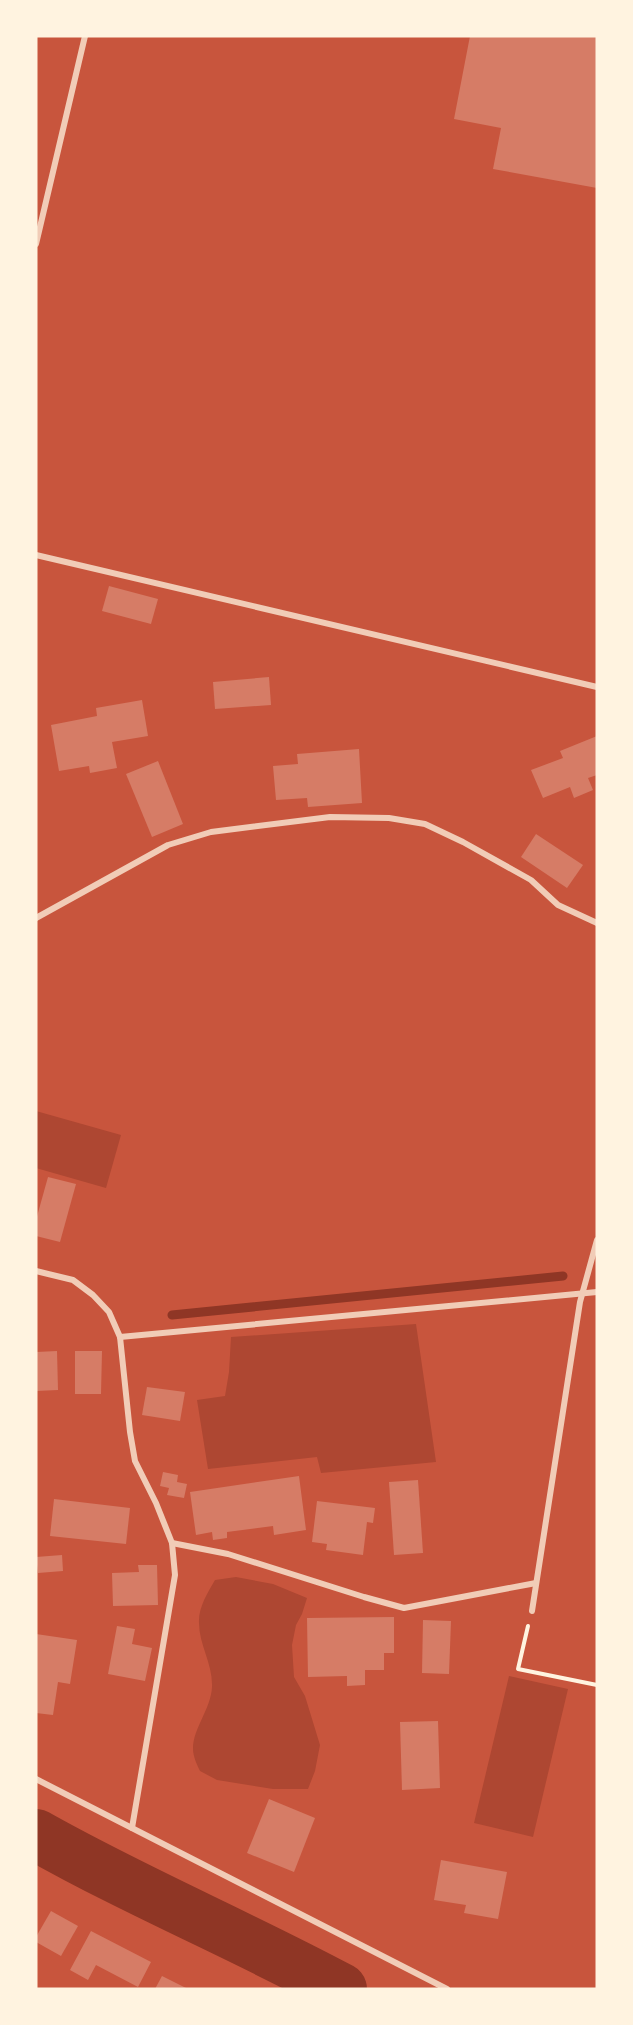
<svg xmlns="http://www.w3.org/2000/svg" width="633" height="2025" viewBox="0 0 633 2025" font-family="'Golos Text',sans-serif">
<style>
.green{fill:#ae4732}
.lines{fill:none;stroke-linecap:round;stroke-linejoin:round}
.stream{stroke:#8f3625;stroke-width:9}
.river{stroke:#8f3625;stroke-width:52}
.building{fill:#d67c66}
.path{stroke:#fff3e0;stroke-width:4}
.minor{stroke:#f1ccb7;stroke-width:6}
</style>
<rect width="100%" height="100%" fill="#c8553d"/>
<g class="green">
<polygon points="36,1111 121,1135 106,1188 36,1168"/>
<polygon points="416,1324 436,1462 321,1473 317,1457 208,1469 197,1400 225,1396 229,1372 231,1337"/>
<path d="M236 1577 273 1584 307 1598 302 1614 296 1625 292 1645 294 1677 305 1696 320 1745 315 1771 308 1789H273L217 1780 200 1771C197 1765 193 1756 193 1749 193 1728 211 1709 212 1687 213 1664 199 1645 199 1623 198 1608 208 1592 215 1580Z"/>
<polygon points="509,1676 568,1689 533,1837 474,1823"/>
</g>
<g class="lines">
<polyline class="stream" points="172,1315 563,1276"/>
<path class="river" d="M36 1835C135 1891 240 1935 341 1989"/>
</g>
<g class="building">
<polygon points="470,36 597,36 597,188 493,169 501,128 454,119"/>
<polygon points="109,586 158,599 151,624 102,611"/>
<polygon points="269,677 271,705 215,709 213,682"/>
<polygon points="142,700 148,736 112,742 117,768 90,773 89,766 59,771 51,725 97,716 96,708"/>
<polygon points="597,736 597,775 588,778 593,790 574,798 570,787 543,798 531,770 563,758 560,751"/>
<polygon points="359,749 362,803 308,807 307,798 276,800 273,766 298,764 297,754"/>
<polygon points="158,761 183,824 152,837 126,774"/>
<polygon points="536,834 583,865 567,888 521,857"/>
<polygon points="48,1177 76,1184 60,1242 36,1236 36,1220"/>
<polygon points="57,1351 58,1390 36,1391 36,1352"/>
<polygon points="75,1351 102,1351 101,1394 75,1394"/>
<polygon points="147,1387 185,1392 180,1421 142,1415"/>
<polygon points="163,1472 178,1475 177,1482 187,1484 184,1498 167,1495 169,1488 160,1486"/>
<polygon points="299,1476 306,1530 274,1535 273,1526 227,1532 227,1538 213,1540 212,1532 196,1535 190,1492"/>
<polygon points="418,1480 423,1553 394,1555 389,1482"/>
<polygon points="54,1499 130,1508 126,1544 50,1536"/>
<polygon points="317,1501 375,1508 373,1523 367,1522 363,1555 326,1550 327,1544 312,1542"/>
<polygon points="62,1555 63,1571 38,1573 36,1557"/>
<polygon points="138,1565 157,1565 158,1605 113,1606 112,1573 139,1572"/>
<polygon points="394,1617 394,1653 384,1653 384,1670 365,1670 365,1685 347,1686 347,1676 308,1677 307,1618"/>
<polygon points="423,1620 451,1621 449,1674 422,1673"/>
<polygon points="117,1626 135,1629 132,1644 152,1648 145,1681 108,1674"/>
<polygon points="36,1634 77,1640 70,1684 58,1682 53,1715 36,1713"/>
<polygon points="438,1721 440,1788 402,1790 400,1722"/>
<polygon points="269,1799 315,1818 294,1872 247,1853"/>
<polygon points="441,1860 507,1872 498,1919 464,1913 466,1905 434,1900"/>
<polygon points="51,1911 78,1926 61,1956 36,1942 36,1937"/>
<polygon points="91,1931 151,1962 138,1987 96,1965 88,1980 70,1970"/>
<polygon points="162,1976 188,1989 155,1989"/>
</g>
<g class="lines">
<polyline class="path" points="528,1626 518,1669 597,1685"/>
<g class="minor">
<polyline points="36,244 85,36"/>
<polyline points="36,555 597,687"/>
<polyline points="36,918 168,845 211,832 330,817 389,818 425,824 463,842 531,880 558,905 597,923"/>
<polyline points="36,1271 73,1280 93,1295 109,1312 120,1337 130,1432 135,1461 156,1503 172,1543 175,1575 132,1828"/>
<polyline points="120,1337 597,1292"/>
<polyline points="172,1543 228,1554 364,1597 404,1608 536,1583"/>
<polyline points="532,1611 580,1302 597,1240"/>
<polyline points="36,1779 447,1989"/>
</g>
</g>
<rect width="633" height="2025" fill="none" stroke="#fff3e0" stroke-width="75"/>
</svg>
